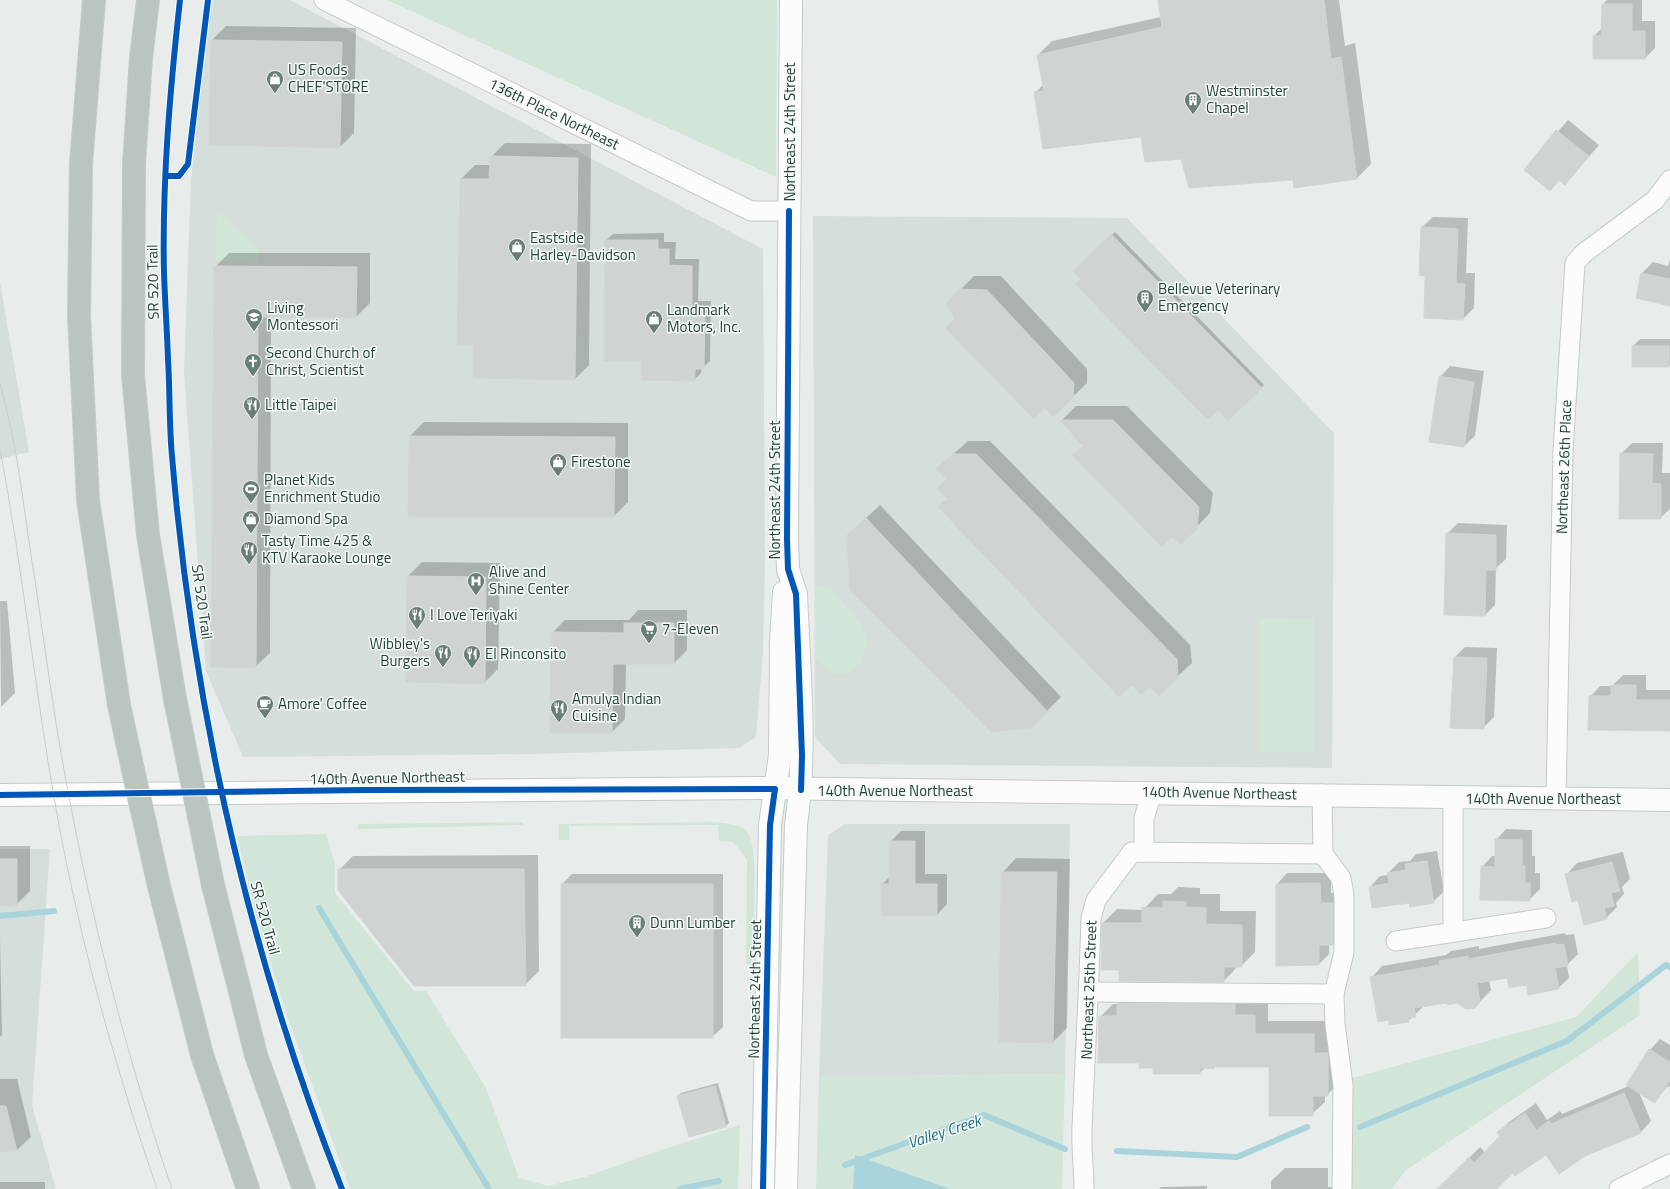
<svg xmlns="http://www.w3.org/2000/svg" width="1670" height="1189" viewBox="0 0 1670 1189" font-family="'Titillium Web',sans-serif">
<style>
.built{fill:#d6dedb}
.green{fill:#d1e6d8}
.water{fill:#a9d4db}
.shadow{fill:#0003}
.lines{fill:none;stroke-linecap:round;stroke-linejoin:round}
.stream{stroke:#a9d4db;stroke-width:6}
.building{fill:#cfd4d2;stroke:#d1d6d4}
.street-casing{stroke:#c5cac8;stroke-width:21}
.secondary-casing{stroke:#c3cbc8;stroke-width:24}
.highway-casing{stroke:#c3ccc9;stroke-width:24}
.street{stroke:#fcfcfc;stroke-width:19}
.secondary{stroke:#fcfcfc;stroke-width:22}
.highway{stroke:#bcc4c2;stroke-width:22}
.tram{stroke:#c9cdcc;stroke-width:1}
.highway-bridge-casing{stroke:#c3ccc9;stroke-width:24;stroke-linecap:butt}
.highway-bridge{stroke:#bcc4c2;stroke-width:22}
.cycleway-casing{stroke:#f7fbf9;stroke-width:8}
.cycleway{stroke:#0057b8;stroke-width:6}
.labels{text-anchor:middle;stroke-width:3;stroke-linejoin:round;paint-order:stroke}
.poi-label{font-size:15px;fill:#24423a;stroke:#f7fbf9;text-anchor:start}
.street-label{font-size:15px;fill:#24423a;stroke:#f7fbf9}
.water-label{font-size:16px;font-style:italic;fill:#1c6f80;stroke:#f7fbf9}
</style>
<rect width="100%" height="100%" fill="#e8edeb"/>
<g class="built">
<polygon points="214,0 290,0 763,249 765,563 763,653 756,737 739,748 533,754 243,757 206,671 184,373 191,180 209,11"/>
<polygon points="813,216 1127,218 1334,433 1332,768 840,764 815,737"/>
<polygon points="0,282 29,452 0,459"/>
<polygon points="845,824 1070,824 1065,1074 819,1077 828,835"/>
<polygon points="0,849 50,849 32,1105 56,1189 0,1189"/>
</g>
<g class="green">
<polygon points="387,0 777,0 776,177"/>
<polygon points="217,211 259,249 258,261 216,260"/>
<polygon points="815,586 829,586 861,624 868,644 860,663 848,674 834,674 815,658"/>
<polygon points="1260,618 1314,619 1313,751 1260,751"/>
<polygon points="523,822 523,825 358,829 358,824"/>
<path d="M711 822C722 823 741 823 748 833 760 851 753 940 751 965L746 963 747 860 733 842 719 841 718 825 569 826V840H559V824Z"/>
<polygon points="326,834 335,864 335,893 414,991 426,991 486,1088 519,1178 548,1186 588,1176 655,1152 740,1125 738,1189 350,1189 286,1013 256,914 237,836"/>
<polygon points="1638,952 1640,1015 1405,1171 1392,1189 1350,1189 1352,1078 1576,1017"/>
<polygon points="1065,1074 1062,1189 950,1189 855,1156 853,1189 816,1189 819,1077"/>
</g>
<polygon class="water" points="855,1155 950,1189 853,1189"/>
<g class="shadow">
<polygon points="1163,0 1339,0 1345,46 1355,43 1371,164 1357,178 1294,179 1182,157 1142,136 1035,93 1044,84 1038,55 1052,41 1161,17"/>
<polygon points="1607,0 1642,0 1642,21 1655,21 1655,48 1645,58 1594,36 1602,28 1603,4"/>
<polygon points="226,26 356,28 354,133 340,147 210,144 212,40"/>
<polygon points="1568,120 1599,145 1565,184 1560,179 1550,190 1525,170"/>
<polygon points="505,143 591,144 589,365 575,379 474,344 461,179 475,165 490,165 491,157"/>
<polygon points="1433,217 1468,218 1466,273 1475,273 1474,308 1463,319 1426,275 1422,227"/>
<polygon points="1115,232 1264,385 1228,420 1075,271"/>
<polygon points="664,233 664,242 676,242 675,259 699,259 698,301 711,301 710,361 702,368 701,373 694,380 642,360 606,240 613,234"/>
<polygon points="229,253 370,253 370,303 356,317 271,316 270,653 255,667 215,267"/>
<polygon points="1670,259 1670,305 1637,297 1642,273 1653,262 1668,266"/>
<polygon points="974,276 1001,276 1087,369 1087,383 1053,416 956,318 960,290"/>
<polygon points="1640,339 1670,339 1670,365 1669,366 1633,346"/>
<polygon points="1450,366 1484,371 1475,436 1464,446 1440,377"/>
<polygon points="1076,406 1127,406 1213,493 1210,513 1181,543 1074,455 1084,445 1062,420"/>
<polygon points="424,422 628,423 628,502 614,516 410,436"/>
<polygon points="968,441 990,441 1190,645 1192,663 1177,677 1150,685 1132,684 948,498 947,479 937,469"/>
<polygon points="1632,443 1663,443 1662,473 1670,473 1670,509 1660,518 1621,454"/>
<polygon points="880,505 1061,697 1047,711 848,535"/>
<polygon points="1458,523 1507,525 1506,559 1496,568 1495,605 1485,615 1447,534"/>
<polygon points="422,562 500,563 498,669 484,683 408,576"/>
<polygon points="0,601 7,601 15,693 1,707"/>
<polygon points="638,610 687,610 687,650 674,663 626,663 625,719 612,732 551,732 552,633 565,620 629,620"/>
<polygon points="1465,647 1497,648 1494,717 1483,728 1455,657"/>
<polygon points="1623,675 1646,675 1646,690 1670,690 1670,730 1590,697 1600,686 1612,686"/>
<polygon points="1506,829 1532,830 1532,856 1535,856 1535,873 1540,873 1540,889 1529,900 1482,867 1492,856 1496,856 1496,840"/>
<polygon points="901,831 925,831 925,874 947,874 947,904 937,915 882,884 890,877 890,842"/>
<polygon points="0,846 30,846 30,891 16,905 0,905"/>
<polygon points="1437,851 1444,891 1433,902 1410,902 1370,887 1380,876 1389,875 1388,873 1399,862 1410,861 1416,854"/>
<polygon points="1623,852 1630,879 1622,887 1624,894 1616,903 1617,907 1606,918 1578,899 1567,874 1577,863"/>
<polygon points="538,855 539,971 525,985 339,870 353,856"/>
<polygon points="1016,858 1070,859 1067,1028 1053,1042 1002,873"/>
<polygon points="1287,873 1331,873 1331,893 1343,893 1343,934 1333,944 1329,944 1329,954 1319,964 1277,884"/>
<polygon points="572,874 723,874 723,1027 712,1037 562,884"/>
<polygon points="1178,887 1200,888 1200,894 1220,894 1220,911 1256,911 1255,952 1241,966 1238,966 1224,981 1120,969 1103,923 1117,909 1143,910 1158,894 1171,894"/>
<polygon points="1565,933 1566,935 1574,934 1578,954 1567,965 1569,978 1558,988 1527,984 1508,977 1489,980 1491,990 1475,1007 1457,1002 1425,1005 1408,1021 1390,1019 1372,977 1382,966 1446,955 1451,951 1479,946 1479,949"/>
<polygon points="0,937 2,1035 0,1037"/>
<polygon points="1131,991 1268,1002 1268,1021 1327,1021 1327,1041 1340,1040 1340,1082 1327,1095 1325,1095 1325,1102 1312,1114 1270,1066 1215,1066 1205,1068 1199,1073 1154,1067 1140,1062 1100,1017 1113,1004 1118,1004"/>
<polygon points="1660,1039 1670,1045 1670,1087 1668,1086 1654,1102 1639,1092 1651,1121 1641,1132 1546,1154 1513,1171 1496,1189 1446,1189 1442,1185 1480,1147 1485,1153 1502,1136 1499,1132 1509,1122 1536,1103 1547,1120 1560,1111 1562,1114 1629,1086 1650,1050"/>
<polygon points="0,1079 17,1079 31,1137 17,1150 0,1151"/>
<polygon points="718,1083 729,1123 726,1126 678,1096 681,1093"/>
<polygon points="1285,1168 1328,1168 1328,1187 1342,1187 1342,1189 1271,1189 1271,1181"/>
<rect x="0" y="1182" width="45" height="7"/>
<polygon points="1207,1186 1207,1189 1159,1189 1161,1187"/>
</g>
<g class="lines">
<g class="stream">
<polyline points="319,908 489,1189"/>
<polyline points="0,916 54,911"/>
<polyline points="1360,1127 1567,1041 1666,965 1670,967"/>
<polyline points="1117,1151 1237,1157 1307,1127"/>
<polyline points="845,1165 984,1115 1065,1149"/>
<polyline points="680,1189 719,1181"/>
</g>
</g>
<g class="building">
<polygon points="1158,0 1324,0 1331,59 1341,57 1357,179 1294,188 1293,180 1189,188 1181,159 1145,162 1141,137 1043,149 1034,92 1044,91 1037,55 1162,27"/>
<polygon points="1602,4 1632,4 1632,31 1645,31 1645,59 1593,59 1593,36 1601,36"/>
<polygon points="211,40 342,42 340,148 209,145"/>
<polygon points="1556,130 1589,156 1565,185 1559,180 1550,191 1524,170"/>
<polygon points="490,156 578,158 575,380 473,378 473,345 457,345 460,179 489,179"/>
<polygon points="1421,227 1458,229 1456,283 1465,284 1463,320 1424,318 1425,276 1419,275"/>
<polygon points="1111,234 1262,388 1228,421 1218,410 1208,420 1075,284 1081,279 1073,271"/>
<polygon points="605,240 658,240 658,249 669,249 669,265 692,266 692,307 705,307 704,369 695,369 695,381 641,380 641,361 604,361"/>
<polygon points="214,266 357,267 356,318 258,317 256,668 211,667"/>
<polygon points="1641,273 1670,279 1670,306 1636,298"/>
<polygon points="959,289 987,290 1074,383 1073,398 1053,417 1045,408 1034,419 945,328 955,318 946,304"/>
<rect x="1632" y="346" width="37" height="21"/>
<polygon points="1439,376 1474,382 1464,447 1429,442"/>
<polygon points="1060,420 1113,420 1199,507 1197,529 1181,544 1172,537 1162,547 1072,455 1083,446"/>
<polygon points="409,436 615,437 614,517 408,517"/>
<polygon points="1620,453 1653,454 1652,483 1661,484 1661,519 1619,519"/>
<polygon points="953,454 976,454 1177,659 1178,678 1159,696 1150,687 1141,695 1132,685 1119,697 938,507 947,499 937,488 946,479 936,469"/>
<polygon points="866,518 1048,712 1031,728 991,732 850,590 847,535"/>
<polygon points="1446,533 1496,535 1496,570 1486,570 1485,616 1444,615"/>
<polygon points="407,576 486,577 485,684 406,682"/>
<polygon points="624,623 674,623 674,664 613,664 612,733 550,733 551,632 624,633"/>
<polygon points="1454,657 1487,658 1484,729 1450,728"/>
<polygon points="1611,685 1636,685 1636,700 1670,700 1670,731 1588,730 1589,696 1611,696"/>
<polygon points="1495,839 1522,840 1522,866 1525,866 1525,883 1530,883 1530,901 1480,900 1481,866 1495,867"/>
<polygon points="889,841 915,841 915,884 937,884 937,916 881,916 881,884 889,884"/>
<rect x="0" y="859" width="17" height="47"/>
<polygon points="1427,861 1434,903 1410,907 1409,903 1372,908 1369,887 1389,883 1387,873 1406,870 1405,864"/>
<polygon points="1612,862 1620,891 1611,893 1614,906 1604,908 1607,919 1584,925 1578,900 1572,902 1565,874"/>
<polygon points="338,869 524,869 526,986 414,986 338,890"/>
<polygon points="1001,872 1057,872 1053,1043 999,1042"/>
<polygon points="1320,883 1321,903 1333,903 1333,945 1319,945 1319,965 1276,966 1276,884"/>
<rect x="561" y="884" width="152" height="154"/>
<polygon points="1163,901 1186,902 1186,907 1206,908 1206,924 1242,925 1242,967 1224,967 1224,982 1119,981 1119,970 1101,970 1102,923 1142,923 1142,907 1163,908"/>
<polygon points="1555,943 1556,945 1564,944 1568,966 1555,968 1559,989 1528,995 1527,985 1509,988 1507,978 1477,983 1480,1002 1475,1008 1466,1009 1457,1003 1447,1005 1447,1003 1414,1008 1416,1017 1408,1018 1409,1022 1389,1025 1389,1020 1378,1022 1370,977 1440,965 1439,961 1468,956 1469,959"/>
<polygon points="1117,1003 1235,1004 1235,1015 1255,1015 1255,1034 1314,1034 1314,1053 1328,1053 1328,1096 1313,1096 1313,1116 1269,1116 1269,1067 1214,1067 1214,1069 1200,1068 1200,1074 1153,1074 1153,1068 1139,1068 1139,1063 1098,1063 1099,1016 1117,1016"/>
<polygon points="1649,1049 1670,1062 1670,1080 1655,1103 1626,1085"/>
<polygon points="715,1086 726,1127 689,1137 677,1096"/>
<polygon points="1624,1093 1641,1133 1585,1156 1559,1174 1546,1155 1515,1176 1513,1173 1497,1189 1437,1189 1469,1157 1474,1163 1500,1136 1497,1132 1525,1113 1536,1130 1549,1121 1551,1124"/>
<polygon points="0,1106 6,1106 17,1151 0,1152"/>
</g>
<g class="lines">
<defs>
<g id="street">
<polyline points="324,0 751,211 789,211"/>
<polyline points="1322,794 1323,854 1341,878 1344,895 1344,952 1334,994 1335,1024 1343,1085 1342,1189"/>
<polyline points="1453,798 1453,931"/>
<polyline points="1556,799 1563,450 1575,263 1584,253 1655,200 1670,180"/>
<polyline points="1144,852 1144,818 1152,793"/>
<polyline points="1396,941 1546,918"/>
<polyline points="1089,992 1334,994"/>
<path d="M1084 1189C1084 1169 1081 1149 1082 1128 1085 1058 1089 988 1091 918L1096 900 1132 852 1323 854"/>
<polyline points="1619,1189 1670,1164"/>
</g>
<g id="secondary">
<polyline points="0,795 756,788 1670,800"/>
<polyline points="763,1189 770,825 780,755 781,640 784,592"/>
<path d="M786 1189 796 825C807 749 799 670 796 594L788 569 787 539 791 0"/>
</g>
<g id="highway">
<polyline points="94,0 81,164 79,315 88,500 119,705 135,779"/>
<polyline points="148,0 141,58 134,164 133,375 148,535 175,699"/>
<polyline points="213,885 256,1055 304,1189"/>
<polyline points="159,886 202,1055 248,1189"/>
</g>
</defs>
<use href="#street" class="street-casing"/>
<use href="#secondary" class="secondary-casing"/>
<use href="#highway" class="highway-casing"/>
<use href="#street" class="street"/>
<use href="#secondary" class="secondary"/>
<use href="#highway" class="highway"/>
<g class="tram">
<path d="M0 384C14 433 21 484 28 535 38 597 46 660 56 723 82 882 120 1037 172 1189"/>
<path d="M0 449C23 570 35 693 57 814 80 941 115 1067 157 1189"/>
</g>
<defs>
<g id="highway-bridge">
<polyline points="175,699 213,885"/>
<polyline points="135,779 159,886"/>
</g>
</defs>
<use href="#highway-bridge" class="highway-bridge-casing"/>
<use href="#highway-bridge" class="highway-bridge"/>
<defs>
<g id="cycleway">
<path d="M180 0C170 90 162 182 164 273 165 302 167 330 168 359 170 391 169 424 172 456 193 707 249 955 342 1189"/>
<polyline points="166,176 179,176 188,164 208,0"/>
<polyline points="789,211 787,539 788,569 796,594 802,756 801,790"/>
<polyline points="0,795 362,790 775,789 770,825 763,1189"/>
</g>
</defs>
<use href="#cycleway" class="cycleway-casing"/>
<use href="#cycleway" class="cycleway"/>
</g>
<defs>
<symbol id="shop-pin" viewBox="-11 -11 22 30"><path d="M0 17L-7.5 6A9.5 9.5 0 1 1 7.5 6Z" fill="#697e78" stroke="#f7fbf9"/><path d="M-5-2.5h2.3a2.7 3.5 0 0 1 5.4 0H5L5.5 6h-11ZM-1.5-2.5h3a1.5 2.3 0 0 0-3 0Z" fill="#fff"/></symbol>
<symbol id="building-pin" viewBox="-11 -11 22 30"><path d="M0 17L-7.5 6A9.5 9.5 0 1 1 7.5 6Z" fill="#697e78" stroke="#f7fbf9"/><path d="M-4-6H4V6H1V3H-1V6H-4ZM-2.5-4.3h1.7v1.8h-1.7ZM.8-4.3h1.7v1.8H.8ZM-2.5-1h1.7V.8h-1.7ZM.8-1h1.7V.8H.8Z" fill="#fff"/></symbol>
<symbol id="school-pin" viewBox="-11 -11 22 30"><path d="M0 17L-7.5 6A9.5 9.5 0 1 1 7.5 6Z" fill="#697e78" stroke="#f7fbf9"/><path d="M0-5L7-2L0 1L-7-2ZM-4 1L0 2.5L4 1V4Q0 6-4 4Z" fill="#fff"/></symbol>
<symbol id="church-pin" viewBox="-11 -11 22 30"><path d="M0 17L-7.5 6A9.5 9.5 0 1 1 7.5 6Z" fill="#697e78" stroke="#f7fbf9"/><path d="M-1.2-6h2.4v3.5h3.3v2.4h-3.3V6h-2.4V-.1h-3.3v-2.4h3.3Z" fill="#fff"/></symbol>
<symbol id="restaurant-pin" viewBox="-11 -11 22 30"><path d="M0 17L-7.5 6A9.5 9.5 0 1 1 7.5 6Z" fill="#697e78" stroke="#f7fbf9"/><path d="M-5-6h1v4h1v-4h1v4h1v-4h1v5L-1.5 .5V6h-2V.5L-5-1ZM5-6V6H3V1.5H1.5Q1.5-4 5-6Z" fill="#fff"/></symbol>
<symbol id="stadium-pin" viewBox="-11 -11 22 30"><path d="M0 17L-7.5 6A9.5 9.5 0 1 1 7.5 6Z" fill="#697e78" stroke="#f7fbf9"/><path d="M0-5a6.5 5 0 1 0 0 10a6.5 5 0 1 0 0-10ZM-3.5-1.8h7v3.6h-7Z" fill="#fff"/></symbol>
<symbol id="hospital-pin" viewBox="-11 -11 22 30"><path d="M0 17L-7.5 6A9.5 9.5 0 1 1 7.5 6Z" fill="#697e78" stroke="#f7fbf9"/><path d="M-5-5h3v3.5h4V-5h3V5h-3V1.5h-4V5h-3Z" fill="#fff"/></symbol>
<symbol id="supermarket-pin" viewBox="-11 -11 22 30"><path d="M0 17L-7.5 6A9.5 9.5 0 1 1 7.5 6Z" fill="#697e78" stroke="#f7fbf9"/><path d="M-6-5.5h2.5l.6 2H6L4.5 2H-2.5L-4.4-4H-6ZM-1.5 3.2a1.3 1.3 0 1 0 .1 0ZM3 3.2a1.3 1.3 0 1 0 .1 0Z" fill="#fff"/></symbol>
<symbol id="cafe-pin" viewBox="-11 -11 22 30"><path d="M0 17L-7.5 6A9.5 9.5 0 1 1 7.5 6Z" fill="#697e78" stroke="#f7fbf9"/><path d="M-5.5-4.5H6V0H3Q3 3.5 0 3.5H-2.5Q-5.5 3.5-5.5 0ZM3-3.2v2h1.7v-2ZM-6 4.5H4V6H-6Z" fill="#fff"/></symbol>
</defs>
<g fill-rule="evenodd">
<use href="#shop-pin" x="265" y="69" width="20" height="27"/>
<use href="#building-pin" x="1183" y="90" width="20" height="27"/>
<use href="#shop-pin" x="507" y="237" width="20" height="27"/>
<use href="#building-pin" x="1135" y="288" width="20" height="27"/>
<use href="#school-pin" x="244" y="307" width="20" height="27"/>
<use href="#shop-pin" x="644" y="309" width="20" height="27"/>
<use href="#church-pin" x="243" y="352" width="20" height="27"/>
<use href="#restaurant-pin" x="242" y="395" width="20" height="27"/>
<use href="#shop-pin" x="548" y="452" width="20" height="27"/>
<use href="#stadium-pin" x="241" y="479" width="20" height="27"/>
<use href="#shop-pin" x="241" y="509" width="20" height="27"/>
<use href="#restaurant-pin" x="239" y="540" width="20" height="27"/>
<use href="#hospital-pin" x="466" y="571" width="20" height="27"/>
<use href="#restaurant-pin" x="407" y="605" width="20" height="27"/>
<use href="#supermarket-pin" x="639" y="619" width="20" height="27"/>
<use href="#restaurant-pin" x="433" y="643" width="20" height="27"/>
<use href="#restaurant-pin" x="462" y="644" width="20" height="27"/>
<use href="#cafe-pin" x="255" y="694" width="20" height="27"/>
<use href="#restaurant-pin" x="549" y="698" width="20" height="27"/>
<use href="#building-pin" x="627" y="913" width="20" height="27"/>
</g>
<g class="labels">
<g class="poi-label">
<text x="288" y="75">US Foods<tspan x="288" dy="17">CHEF'STORE</tspan></text>
<text x="1206" y="96">Westminster<tspan x="1206" dy="17">Chapel</tspan></text>
<text x="530" y="243">Eastside<tspan x="530" dy="17">Harley-Davidson</tspan></text>
<text x="1158" y="294">Bellevue Veterinary<tspan x="1158" dy="17">Emergency</tspan></text>
<text x="267" y="313">Living<tspan x="267" dy="17">Montessori</tspan></text>
<text x="667" y="315">Landmark<tspan x="667" dy="17">Motors, Inc.</tspan></text>
<text x="266" y="358">Second Church of<tspan x="266" dy="17">Christ, Scientist</tspan></text>
<text x="265" y="410">Little Taipei</text>
<text x="571" y="467">Firestone</text>
<text x="264" y="485">Planet Kids<tspan x="264" dy="17">Enrichment Studio</tspan></text>
<text x="264" y="524">Diamond Spa</text>
<text x="262" y="546">Tasty Time 425 &amp;<tspan x="262" dy="17">KTV Karaoke Lounge</tspan></text>
<text x="489" y="577">Alive and<tspan x="489" dy="17">Shine Center</tspan></text>
<text x="430" y="620">I Love Teriyaki</text>
<text x="662" y="634">7-Eleven</text>
<text x="430" y="649" text-anchor="end">Wibbley's<tspan x="430" dy="17">Burgers</tspan></text>
<text x="485" y="659">El Rinconsito</text>
<text x="572" y="704">Amulya Indian<tspan x="572" dy="17">Cuisine</tspan></text>
<text x="278" y="709">Amore' Coffee</text>
<text x="650" y="928">Dunn Lumber</text>
</g>
<g class="street-label">
<text transform="translate(554 114) rotate(26)" y="5">136th Place Northeast</text>
<text transform="translate(790 132) rotate(-90)" y="5">Northeast 24th Street</text>
<text transform="translate(153 282) rotate(-91)" y="5">SR 520 Trail</text>
<text transform="translate(1564 467) rotate(-88)" y="5">Northeast 26th Place</text>
<text transform="translate(775 490) rotate(-90)" y="5">Northeast 24th Street</text>
<text transform="translate(202 602) rotate(82)" y="5">SR 520 Trail</text>
<text transform="translate(387 778) rotate(-1)" y="5">140th Avenue Northeast</text>
<text x="895" y="796">140th Avenue Northeast</text>
<text transform="translate(1219 793) rotate(1)" y="5">140th Avenue Northeast</text>
<text x="1543" y="804">140th Avenue Northeast</text>
<text transform="translate(265 918) rotate(75)" y="5">SR 520 Trail</text>
<text transform="translate(755 989) rotate(-89)" y="5">Northeast 24th Street</text>
<text transform="translate(1089 990) rotate(-88)" y="5">Northeast 25th Street</text>
</g>
<g class="water-label">
<text transform="translate(944 1131) rotate(-18)" y="6">Valley Creek</text>
</g>
</g>
</svg>
